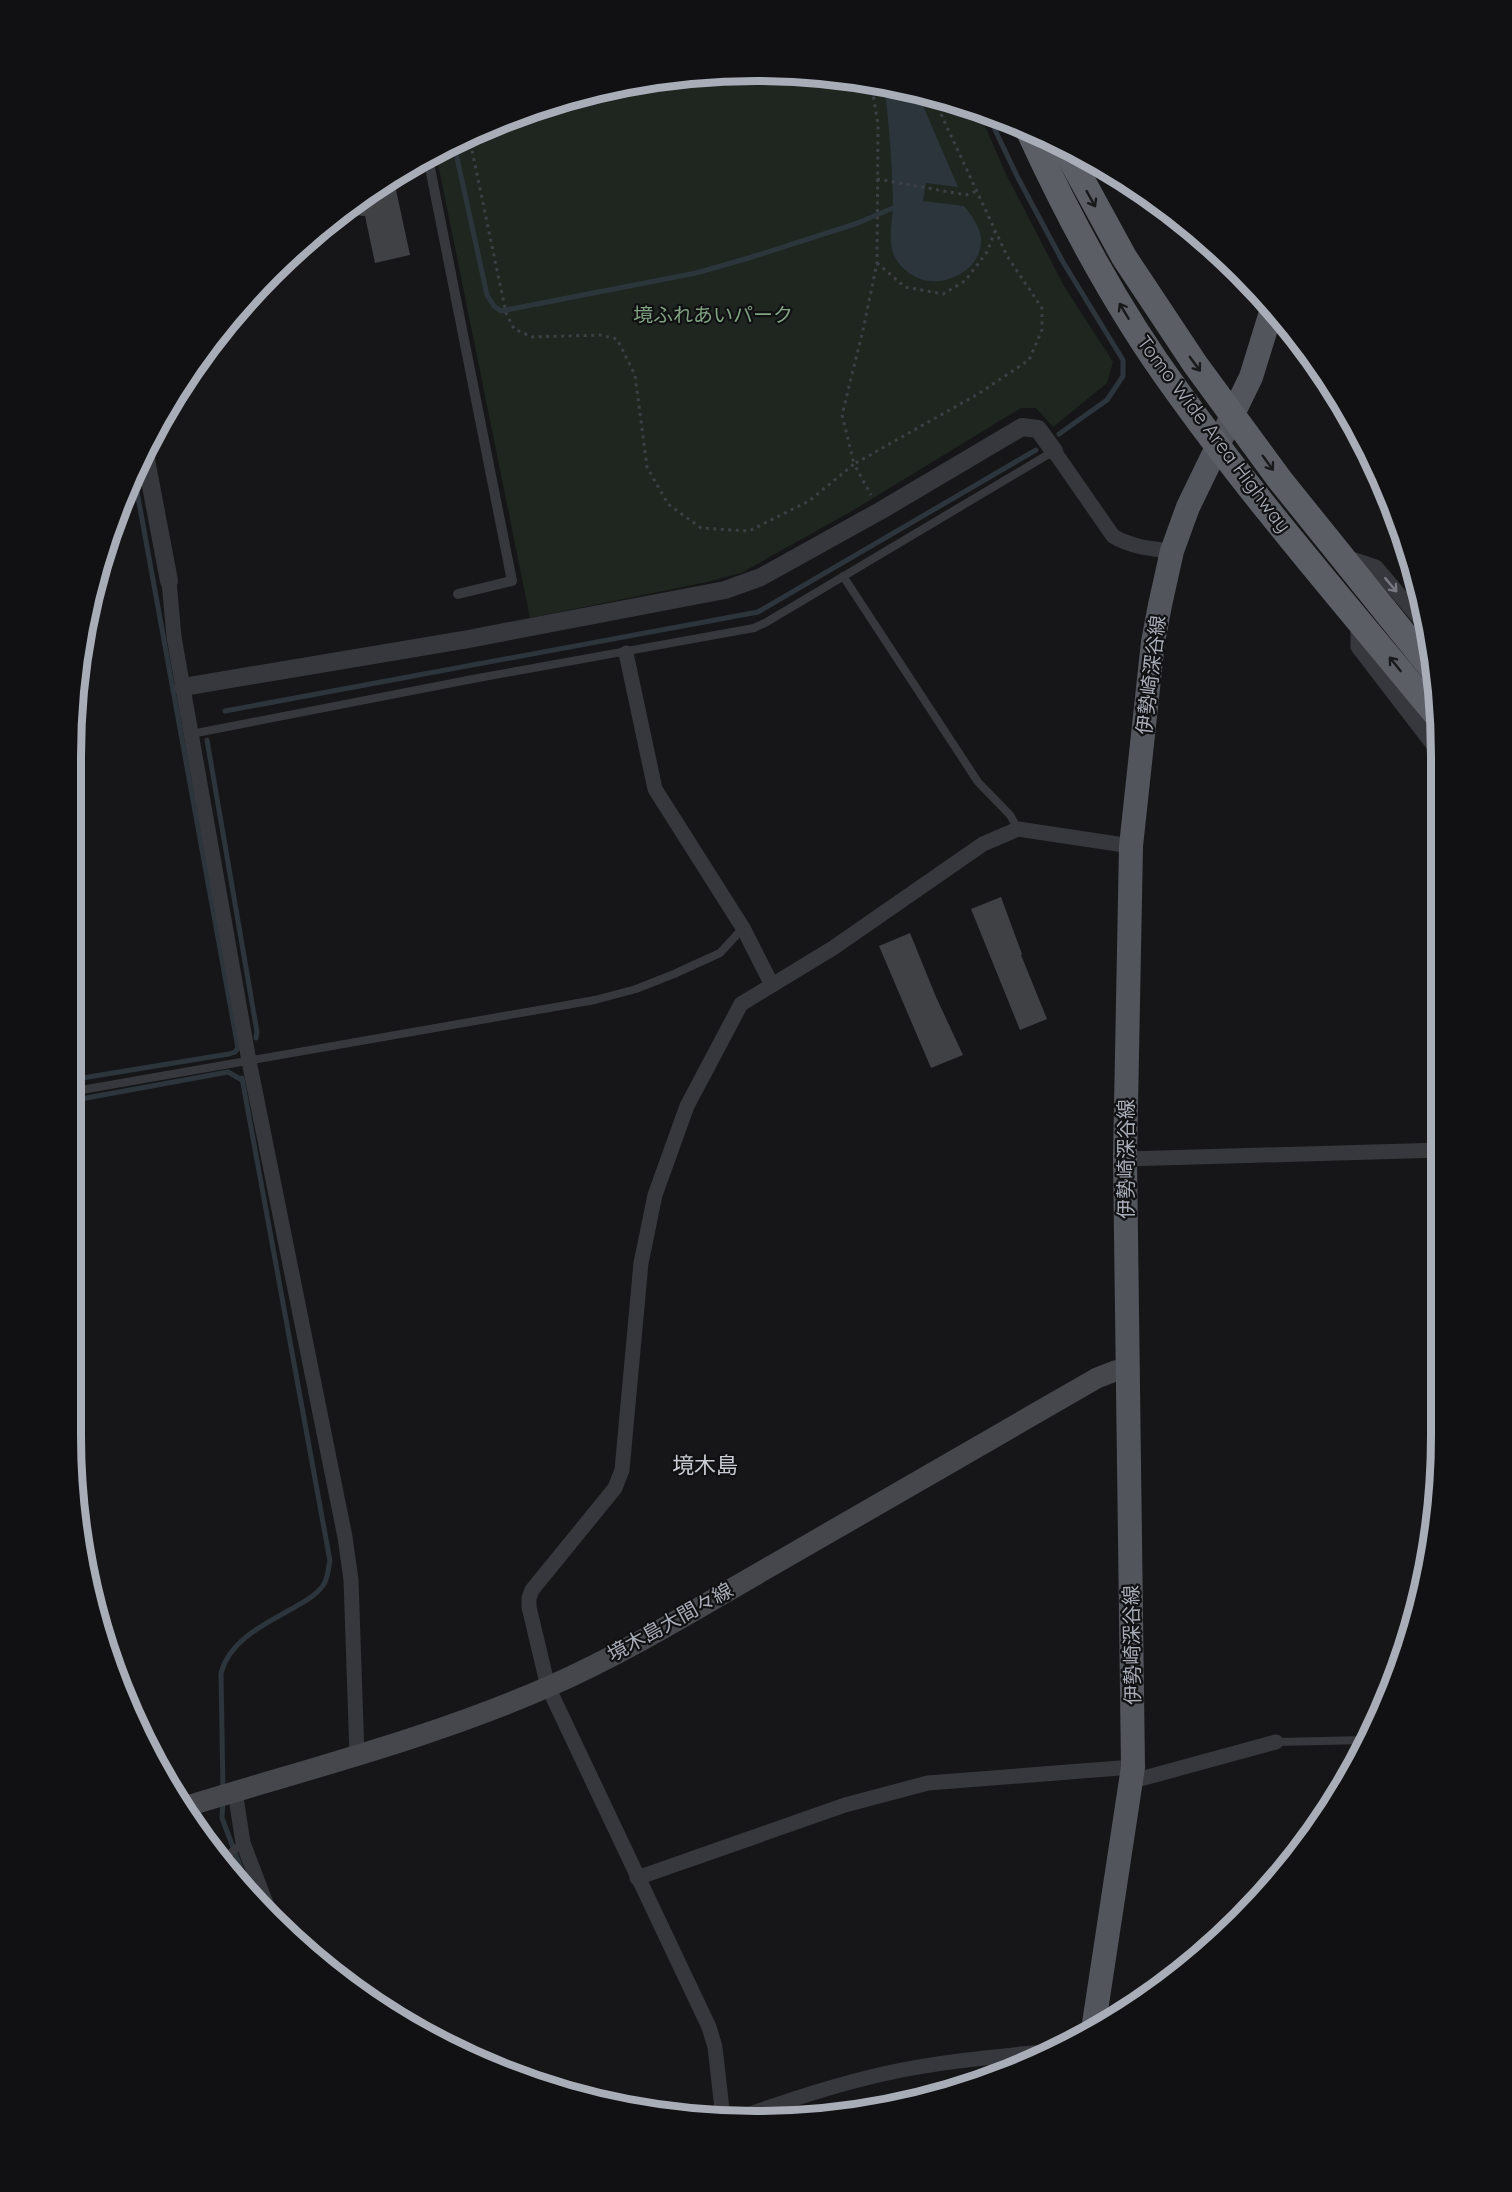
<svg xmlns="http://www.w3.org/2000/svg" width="1512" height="2192" viewBox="0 0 1512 2192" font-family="Quicksand,'Noto Sans JP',sans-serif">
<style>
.green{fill:#1e261f}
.water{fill:#2c353c}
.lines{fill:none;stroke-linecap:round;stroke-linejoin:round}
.stream{stroke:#2c353c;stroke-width:5}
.building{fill:#404145}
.path{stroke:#3d3f44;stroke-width:3;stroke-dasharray:3 4.5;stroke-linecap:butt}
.service{stroke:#37383d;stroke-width:8}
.pedestrian{stroke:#37383d;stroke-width:10}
.minor{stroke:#37383d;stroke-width:15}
.tertiary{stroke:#37383d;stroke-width:18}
.secondary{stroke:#45474d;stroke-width:21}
.primary{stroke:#53555c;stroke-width:24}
.trunk{stroke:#5b5e65;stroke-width:26}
.oneway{stroke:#18191b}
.oneway2{stroke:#757881}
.labels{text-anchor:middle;stroke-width:4.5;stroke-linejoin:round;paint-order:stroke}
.park-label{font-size:20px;fill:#7fa381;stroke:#111113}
.street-label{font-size:20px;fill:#a8adb8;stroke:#111113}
.quarter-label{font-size:22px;fill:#c9ccd4;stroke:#111113}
.rim{fill:none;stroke:#a8adb8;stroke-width:8}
</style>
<rect width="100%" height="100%" fill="#161618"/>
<polygon class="green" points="756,71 890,84 978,110 1006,174 1064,286 1113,362 1107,383 1053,427 1036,408 1021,408 852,511 741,573 707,582 530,618 436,154 494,123 623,84"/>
<path class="water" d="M884 83 917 92 958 187 926 183 923 201 964 206C972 216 982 229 981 242 980 271 943 289 918 278 908 274 897 264 893 253 888 238 893 218 893 202 892 162 889 123 884 83Z"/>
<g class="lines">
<g class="stream">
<polyline points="987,113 1018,178 1063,262 1123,360 1123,376 1107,400 1059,434"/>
<polyline points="454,144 487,295 494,306 501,311 696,273 749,258 858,223 893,208"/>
<polyline points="225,711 758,612 1036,450"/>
<polyline points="207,740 257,1032 256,1038"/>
<polyline points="70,1080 229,1054 235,1052 238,1048 134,475"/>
<polyline points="70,1101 228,1072 242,1080"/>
<path d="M223 1791 221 1673C230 1639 267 1623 295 1607 305 1601 318 1594 324 1584 328 1578 328 1568 330 1561L242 1078"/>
<polyline points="223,1800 222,1818 248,1887"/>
</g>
</g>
<g class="building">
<polygon points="393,176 410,255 375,263 365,216 341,214 375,186"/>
<polygon points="1001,897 1022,954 1021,955 1047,1019 1020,1030 971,909"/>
<polygon points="910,933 936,997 963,1055 931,1068 879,946"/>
</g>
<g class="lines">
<g class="path">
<polyline points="871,82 878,124 877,263 863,330 842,415 854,464 978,394 1029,360 1042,330 1042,308 1007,256 933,97"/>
<polyline points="469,136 506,313 514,329 533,337 600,335 617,339 635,375 647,467 668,504 701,528 749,531 809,501 854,464 871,495"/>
<polyline points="877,179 966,195 977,191"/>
<polyline points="877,263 905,287 943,294 965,281 987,252 995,231"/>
</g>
<g class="service">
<polyline points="843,576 978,782 1010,815 1018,829"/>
<polyline points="191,734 478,678 754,628 765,623 1054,451"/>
<polyline points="70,1092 595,1000 636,989 674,974 720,953 743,928"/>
<polyline points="1276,1742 1367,1740"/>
<polyline points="223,1859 243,1843"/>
</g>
<polyline class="pedestrian" points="428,158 512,581 458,594"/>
<g class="minor">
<path d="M1054 451 1113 536C1131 547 1151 549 1172 551"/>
<polyline points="1343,556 1376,567 1429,630"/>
<polyline points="169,581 174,637 249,1061 345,1537 351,1580 357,1755"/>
<polyline points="1358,622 1358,647 1441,755"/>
<polyline points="626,653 655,789 743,928 772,985"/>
<polyline points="1125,1159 1442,1150"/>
<polyline points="1133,1781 1276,1742"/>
<polyline points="235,1791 243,1843 269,1911"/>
<polyline points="637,1878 845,1805 928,1783 1133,1767"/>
<polyline points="723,2118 715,2047 709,2027 548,1687 529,1607 529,1598 532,1590 615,1488 622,1470 641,1263 655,1195 687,1106 741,1004 833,948 983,844 1018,829 1131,846"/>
<path d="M739 2118C791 2099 843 2082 897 2071 950 2060 1006 2056 1061 2050"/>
</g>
<g class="tertiary">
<polyline points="144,449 169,581"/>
<polyline points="183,687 468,639 725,590 761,577 880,511 1022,427 1038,429 1054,451"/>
</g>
<path class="secondary" d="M181 1808C304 1770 432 1738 550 1686 629 1651 703 1605 778 1562 885 1500 991 1439 1097 1378L1115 1371 1129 1370"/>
<polyline class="primary" points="1093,2030 1133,1767 1125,1159 1131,846 1153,642 1160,605 1172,551 1188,507 1251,377 1272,309"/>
<g class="trunk">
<path d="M1027 127C1069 219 1117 309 1177 391 1258 504 1350 609 1438 717"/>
<polyline points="1064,147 1124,257 1195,364 1280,480 1433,670"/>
</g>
</g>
<defs><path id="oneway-shaft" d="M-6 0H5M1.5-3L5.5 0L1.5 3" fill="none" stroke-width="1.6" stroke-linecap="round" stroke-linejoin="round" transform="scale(1.5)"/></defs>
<g class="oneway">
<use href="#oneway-shaft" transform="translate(1091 199) rotate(61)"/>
<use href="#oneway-shaft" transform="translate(1124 311) rotate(-121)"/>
<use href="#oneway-shaft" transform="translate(1195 364) rotate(54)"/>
<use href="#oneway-shaft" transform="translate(1268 463) rotate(54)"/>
<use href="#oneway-shaft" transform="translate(1395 664) rotate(-129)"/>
</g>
<use class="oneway2" href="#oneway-shaft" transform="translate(1391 585) rotate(50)"/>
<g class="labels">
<g class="park-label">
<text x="713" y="322">境ふれあいパーク</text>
</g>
<g class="street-label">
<text transform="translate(1214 434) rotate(53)" y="7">Tomo Wide Area Highway</text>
<text transform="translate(1151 675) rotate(-83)" y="7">伊勢崎深谷線</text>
<text transform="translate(1126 1159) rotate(-90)" y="7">伊勢崎深谷線</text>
<text transform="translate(670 1622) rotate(-29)" y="7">境木島大間々線</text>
<text transform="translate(1132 1645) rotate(-91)" y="7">伊勢崎深谷線</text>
</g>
<g class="quarter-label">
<text x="705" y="1473">境木島</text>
</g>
</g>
<path d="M0 0H1512V2192H0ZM756 81H756A675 675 0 0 1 1431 756V1436A675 675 0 0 1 756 2111H756A675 675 0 0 1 81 1436V756A675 675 0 0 1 756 81Z" fill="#111113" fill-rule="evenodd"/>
<path class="rim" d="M756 81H756A675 675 0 0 1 1431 756V1436A675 675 0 0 1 756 2111H756A675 675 0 0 1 81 1436V756A675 675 0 0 1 756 81Z"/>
</svg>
